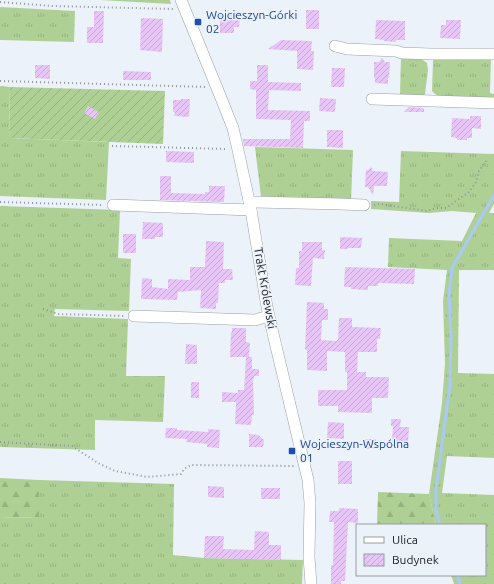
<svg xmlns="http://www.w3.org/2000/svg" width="494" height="584" viewBox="0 0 494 584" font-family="Ubuntu,sans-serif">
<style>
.grass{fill:url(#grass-tufts)}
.forest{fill:url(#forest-firs)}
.garden{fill:url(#garden-furrows)}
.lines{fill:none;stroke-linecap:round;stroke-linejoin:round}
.stream{stroke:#a9c9f9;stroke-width:3}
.building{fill:url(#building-hatch)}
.minor-casing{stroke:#9a9fa6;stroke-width:12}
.path{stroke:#8f9398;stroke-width:2;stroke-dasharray:1 3;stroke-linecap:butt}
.minor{stroke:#fff;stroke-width:11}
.transit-dot{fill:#1a4fb4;stroke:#ecf2f9;stroke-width:1.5}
.labels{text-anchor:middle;stroke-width:3;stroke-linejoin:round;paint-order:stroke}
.transit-label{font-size:12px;fill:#164399;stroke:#ecf2f9;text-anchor:start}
.street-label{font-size:12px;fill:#191a1d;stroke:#ecf2f9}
</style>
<defs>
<pattern id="grass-tufts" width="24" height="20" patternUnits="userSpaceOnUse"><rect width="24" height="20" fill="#afd094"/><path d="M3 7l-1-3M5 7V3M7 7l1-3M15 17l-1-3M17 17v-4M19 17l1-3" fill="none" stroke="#96b27f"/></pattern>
<pattern id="forest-firs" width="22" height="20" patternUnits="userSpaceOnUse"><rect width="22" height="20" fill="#afd094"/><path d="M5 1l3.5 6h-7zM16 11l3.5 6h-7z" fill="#96b27f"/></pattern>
<pattern id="garden-furrows" width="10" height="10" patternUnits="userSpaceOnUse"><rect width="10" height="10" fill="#afd094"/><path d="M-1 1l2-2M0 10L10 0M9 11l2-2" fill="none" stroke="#96b27f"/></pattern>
<pattern id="building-hatch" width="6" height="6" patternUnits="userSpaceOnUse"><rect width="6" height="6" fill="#e7c5f6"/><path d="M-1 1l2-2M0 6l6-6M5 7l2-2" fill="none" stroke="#c6a9d2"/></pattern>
</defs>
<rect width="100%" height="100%" fill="#ecf2f9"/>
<g class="grass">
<polygon points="100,0 170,0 171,4"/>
<polygon points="0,7 75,11 74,42 0,40"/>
<polygon points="491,55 490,93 494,94 494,99 441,97 435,94 432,91 433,61 436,56"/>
<polygon points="401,56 417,56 427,63 428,70 425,94 422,96 400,95"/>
<polygon points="0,86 10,87 9,138 109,142 106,200 0,196"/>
<polygon points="255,147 353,150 351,201 261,197"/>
<polygon points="401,151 494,154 494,204 489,213 494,213 494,270 459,270 458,373 494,374 494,458 447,456 442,493 494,495 494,584 454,584 451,575 485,575 485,525 436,525 429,494 442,403 445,364 443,301 447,270 388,267 389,238 462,241 476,213 452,211 429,213 371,209 371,201 399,202"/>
<polygon points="0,206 120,210 118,258 131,259 129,311 55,309 54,316 128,319 126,376 165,376 163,422 95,420 95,450 0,447"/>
<polygon points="39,480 174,484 173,555 204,558 303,560 302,584 0,584 0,517 39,518"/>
</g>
<g class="forest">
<polygon points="0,478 39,480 39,518 0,517"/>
<polygon points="378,492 429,494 436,525 377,525"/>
</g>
<polygon class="garden" points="10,87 165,91 163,144 9,138"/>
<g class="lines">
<g class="stream">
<polyline points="440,525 436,511 436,489 450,384 451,336 449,295 452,268 494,195"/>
<polyline points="457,575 460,584"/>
</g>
</g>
<g class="building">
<rect x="306" y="10" width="13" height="19"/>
<polygon points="94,11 104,11 103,43 87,43 87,27 94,27"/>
<polygon points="220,15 240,15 239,27 234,27 234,33 220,33"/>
<polygon points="141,18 163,19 162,52 140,50"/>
<polygon points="376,20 405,21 405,40 396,40 396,42 384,41 384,40 375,39"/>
<polygon points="446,20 461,20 460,39 440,38 441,25 446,25"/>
<polygon points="281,40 312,41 311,51 314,51 313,70 297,69 297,51 268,49"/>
<polygon points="382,58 385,62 390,62 389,78 388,78 388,84 375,83 375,78 374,78 374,62 379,62"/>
<polygon points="35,65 50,65 50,79 35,78"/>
<polygon points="257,65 268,65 268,82 301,83 301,91 269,90 268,110 310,111 310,121 304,121 303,148 244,146 243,139 290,139 291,120 256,119 256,90 250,89 250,81 257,81"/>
<polygon points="332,68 345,68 344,87 331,87"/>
<polygon points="123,71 151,72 151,80 123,80"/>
<polygon points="320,98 336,99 335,112 319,111"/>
<polygon points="181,99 190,99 189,117 174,116 175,112 173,112 173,100 181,100"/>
<polygon points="88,106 99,112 95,119 84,113"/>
<polygon points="409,107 424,108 424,112 404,112"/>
<polygon points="470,116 481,116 481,129 472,128 472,138 467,138 467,140 457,140 457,138 451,137 452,118 470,119"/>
<polygon points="327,130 343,130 343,148 327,147"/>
<polygon points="166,151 194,152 194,163 166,162"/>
<polygon points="371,167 373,171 388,172 387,186 374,186 373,195 368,187 365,187 366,170 368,170"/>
<polygon points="160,176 171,176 171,193 205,194 205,192 209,192 209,186 225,186 224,202 160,200"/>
<polygon points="143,222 163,223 163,237 155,237 155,239 142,239"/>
<rect x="123" y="234" width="13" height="19"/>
<polygon points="340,237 362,238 361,248 348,248 348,249 340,249"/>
<polygon points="206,241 224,242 223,269 232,269 233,280 225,280 225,283 219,283 218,303 216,303 216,309 200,308 201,290 178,292 177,300 141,299 142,278 152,279 152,287 168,289 168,279 190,280 190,267 205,267"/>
<polygon points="302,242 322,242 322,250 325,250 324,259 313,258 311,286 295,285 296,268 299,268 299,251 302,251"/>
<polygon points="345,267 415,269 414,284 378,283 378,286 368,286 368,290 351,289 351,287 344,287"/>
<polygon points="307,302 324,303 324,309 328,309 328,320 322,320 321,340 337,341 337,340 338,340 339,318 352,318 352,327 381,328 380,339 377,339 377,352 358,352 357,372 366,372 366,377 389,377 388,398 372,398 372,413 338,412 338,406 318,406 318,390 347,390 347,372 345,372 345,352 327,351 327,371 307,370 307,350 305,350"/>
<polygon points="232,328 246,328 246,342 250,343 249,357 252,357 252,369 259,369 259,376 254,376 254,379 253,379 254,415 252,415 251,425 235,424 236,402 222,402 222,392 238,393 238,390 244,390 246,357 230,357 231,332 232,333"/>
<polygon points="186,344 197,345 197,364 185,364"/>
<rect x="191" y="382" width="8" height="16"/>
<polygon points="391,419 401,419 400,427 409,427 408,443 392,443 393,426 391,426"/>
<polygon points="328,422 344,423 344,439 327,438"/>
<polygon points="166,428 177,428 177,430 208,432 208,429 220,430 219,448 207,447 207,444 186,442 187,439 165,438"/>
<polygon points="249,434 258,435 264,440 263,447 249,447"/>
<rect x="364" y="439" width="12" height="10"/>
<rect x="338" y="461" width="14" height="23"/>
<polygon points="208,486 224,487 224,498 208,497"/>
<rect x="261" y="488" width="19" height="11"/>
<polygon points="339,508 358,509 358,523 348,522 345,581 341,581 341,584 331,584 331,565 333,565 334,522 329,522 330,511 339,511"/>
<polygon points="255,531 269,532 269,545 281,545 281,560 204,558 205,536 224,536 223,549 254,550"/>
</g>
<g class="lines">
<defs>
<g id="minor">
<polyline points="181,0 217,88 233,128 238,150 251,210 267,307 275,342 308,480 310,503 309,557 311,584"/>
<polyline points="335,46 347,49 396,51 402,53 431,54 494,54"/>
<polyline points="372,99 494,103"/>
<polyline points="249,202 341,204 364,205"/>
<polyline points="113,205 251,210"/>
<polyline points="134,316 255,320 269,316"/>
</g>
</defs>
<use href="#minor" class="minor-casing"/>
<g class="path">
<polyline points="0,2 52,6 173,9"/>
<polyline points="0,81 206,87"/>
<polyline points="112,146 227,149"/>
<polyline points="0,202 103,205"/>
<polyline points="374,205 380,204 427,211 436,208 446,208 469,192 476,182 479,171 486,161"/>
<polyline points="43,309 58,314 125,316"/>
<polyline points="0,442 72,446 98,463 115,471 147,477 181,474 184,469 191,465 294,466"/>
</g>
<use href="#minor" class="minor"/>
</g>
<g class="transit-dot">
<rect x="194" y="18" width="8" height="8" rx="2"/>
<rect x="288" y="447" width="8" height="8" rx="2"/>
</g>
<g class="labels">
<g class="transit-label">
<text x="206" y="19">Wojcieszyn-Górki<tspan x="206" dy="14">02</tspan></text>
<text x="300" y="448">Wojcieszyn-Wspólna<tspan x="300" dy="14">01</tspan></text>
</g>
<g class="street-label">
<text transform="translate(265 288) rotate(80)" y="4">Trakt Królewski</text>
</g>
</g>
<rect x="356" y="524" width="130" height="52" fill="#ecf2f9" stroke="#989ca1"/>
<rect x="364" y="537" width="20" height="6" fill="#ffffff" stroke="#989ca1"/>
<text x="392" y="544" font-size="12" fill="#191a1d">Ulica</text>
<rect x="364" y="554" width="20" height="12" fill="url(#building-hatch)" stroke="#989ca1"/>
<text x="392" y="564" font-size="12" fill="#191a1d">Budynek</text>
</svg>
